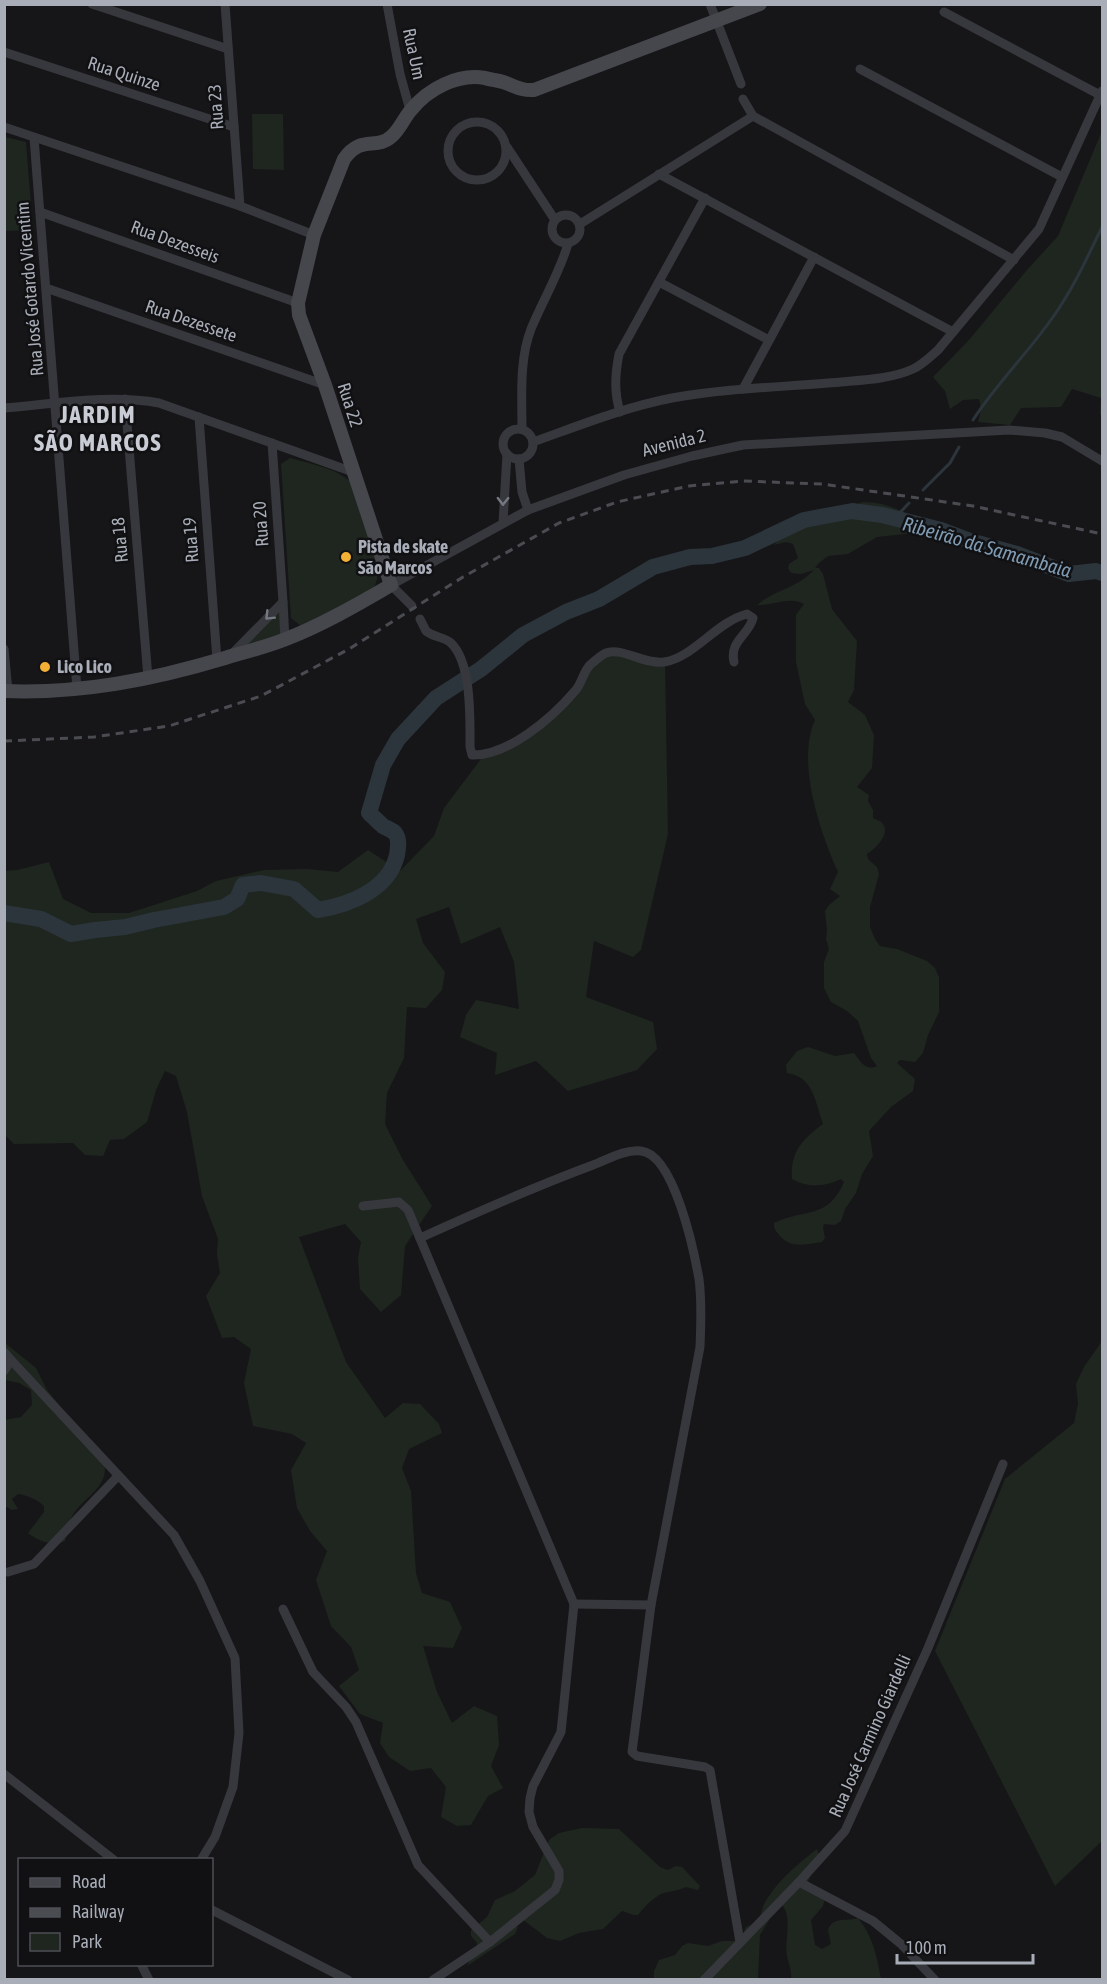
<svg xmlns="http://www.w3.org/2000/svg" width="1107" height="1984" viewBox="0 0 1107 1984" font-family="'Asap Condensed',sans-serif">
<style>
.green{fill:#1e261f}
.lines{fill:none;stroke-linecap:round;stroke-linejoin:round}
.stream{stroke:#2c353c;stroke-width:3}
.river{stroke:#2c353c;stroke-width:16}
.street{stroke:#37383d;stroke-width:9}
.secondary{stroke:#45474d;stroke-width:14}
.rail{stroke:#4a4c52;stroke-width:3;stroke-dasharray:8 6;stroke-linecap:butt}
.oneway{stroke:#757881}
.poi-dot{fill:#f2b134;stroke:#111113;stroke-width:2}
.labels{text-anchor:middle;stroke-width:5;stroke-linejoin:round;paint-order:stroke}
.street-label{font-size:18px;fill:#a8adb8;stroke:#111113}
.poi-label{font-size:18px;font-weight:bold;fill:#a8adb8;stroke:#111113;text-anchor:start}
.water-label{font-size:20px;font-style:italic;fill:#7f9bb3;stroke:#111113}
.district-label{font-size:24px;font-weight:bold;letter-spacing:1.5px;fill:#c9ccd4;stroke:#111113}
</style>
<rect width="100%" height="100%" fill="#161618"/>
<g class="green">
<polygon points="252,114 283,114 284,170 253,169"/>
<polygon points="1102,131 1102,417 1100,414 1101,398 1072,389 1061,407 1021,408 1010,425 978,422 981,410 979,399 963,400 950,409 945,391 933,377 969,340 1027,270 1058,236"/>
<polygon points="5,137 26,142 33,230 5,231"/>
<path d="M290 458C311 464 337 468 353 484L380 569 375 586 368 592 310 623 301 626 291 618 281 464Z"/>
<path d="M863 502C882 502 903 509 917 522L918 529 914 533 877 537 848 554 828 556 819 563 815 568H819L823 574 832 609 857 641 854 690 848 702 865 715 874 735 872 768 857 787 869 795 868 801 873 810V818C876 820 880 820 882 823 892 833 875 849 867 854L868 859 877 867 879 874 870 907V927L875 939 880 946 897 949 927 961 935 968 939 977V1012L928 1035 923 1053 915 1062 900 1060 897 1063 915 1079 913 1091 891 1107 869 1131 873 1156 862 1174 856 1193 845 1209 841 1221 835 1225 824 1224 823 1227 825 1238 822 1242C807 1244 791 1249 780 1236 776 1231 774 1230 774 1223 805 1208 828 1220 844 1182L841 1179C825 1187 807 1188 792 1179 790 1153 802 1139 823 1124 815 1102 814 1077 787 1073L786 1065 797 1051 808 1047 835 1056 854 1053C860 1061 866 1072 877 1066L871 1058 858 1021 847 1011 831 1002 824 988V962L829 949 826 939 827 931 825 911 829 905 840 896 830 889 838 872C820 832 796 762 815 720L805 704 796 662V615L804 604C790 596 772 606 757 605 774 590 796 589 814 570L801 574 791 573 788 568 789 564 798 558 793 544 786 542 774 545C803 506 823 516 863 502Z"/>
<polygon points="279,611 282,634 241,649"/>
<polygon points="606,653 665,662 668,834 641,950 633,957 594,941 586,997 653,1022 657,1049 637,1070 568,1091 536,1061 495,1075 497,1053 460,1037 466,1015 476,1000 519,1009 514,962 500,927 461,944 449,907 416,919 423,943 445,972 442,990 426,1008 407,1007 404,1058 387,1093 385,1124 403,1160 432,1206 405,1246 401,1295 381,1312 360,1289 358,1258 361,1242 345,1224 299,1237 346,1362 385,1418 403,1403 420,1404 439,1424 442,1433 409,1449 402,1468 411,1491 416,1573 422,1593 450,1602 462,1628 453,1648 423,1646 437,1692 452,1723 474,1706 497,1716 499,1745 491,1766 503,1788 488,1796 471,1825 457,1826 441,1817 446,1787 431,1768 410,1771 389,1757 380,1743 383,1723 360,1714 339,1686 359,1670 351,1647 331,1626 316,1580 327,1551 310,1531 297,1508 291,1470 306,1443 292,1434 253,1426 244,1383 251,1349 234,1337 222,1338 206,1296 220,1273 217,1254 218,1239 202,1196 187,1112 176,1076 165,1071 156,1090 147,1122 124,1139 110,1140 103,1156 85,1155 73,1143 14,1144 5,1135 4,871 17,870 49,862 63,899 91,913 129,913 197,891 216,881 264,870 307,869 338,872 368,850 400,871 434,836 444,808 484,755 508,746 576,690 589,666"/>
<polygon points="1102,1341 1102,1841 1055,1886 935,1651 1005,1479 1074,1423 1078,1404 1076,1384 1084,1367"/>
<path d="M5 1343 36 1368 47 1390 104 1461C110 1486 87 1495 74 1513 69 1520 67 1532 65 1541 54 1547 37 1541 28 1533L44 1512V1506C38 1500 27 1495 18 1494L12 1499 18 1509 12 1510 5 1506 4 1420 21 1417 32 1405 31 1390 19 1383 5 1380Z"/>
<path d="M582 1828 619 1829 660 1867 668 1870 676 1866 682 1867 700 1886 698 1890 686 1887C678 1891 669 1891 661 1894 652 1899 645 1906 638 1915H634L622 1911 603 1929 579 1933 560 1941 547 1938 522 1919 511 1924 518 1927 515 1934 467 1966 477 1947V1943L471 1936V1930L487 1917 495 1900 515 1891 535 1875 549 1840 559 1833Z"/>
<path d="M817 1849 819 1855 806 1887 825 1898 823 1906 811 1920 815 1945 822 1949 831 1944 828 1930C833 1916 846 1922 858 1918 873 1936 877 1957 881 1979H791C792 1971 789 1965 787 1956 784 1941 793 1917 782 1905L777 1907 760 1935 758 1979H654V1971L659 1960 675 1955 682 1946 688 1943 708 1946 722 1941H740L746 1927C765 1920 758 1913 767 1899 780 1878 798 1864 817 1849Z"/>
</g>
<g class="lines">
<g class="stream">
<path d="M973 420C997 383 1028 353 1053 317 1073 289 1087 258 1102 227"/>
<polyline points="923,490 950,463 959,447"/>
<polyline points="895,518 909,503"/>
</g>
<path class="river" d="M4 913 41 919 71 934 95 930 125 927 154 920 224 907 237 899 243 885 261 883 294 889 318 910C349 905 389 890 397 855 398 848 400 839 395 833 392 830 386 828 383 826 378 822 374 817 369 813L383 765 398 739 436 698 481 669 523 635 566 612 599 599 653 567 690 557 712 556 745 548 804 520 852 511 882 515 941 530 970 541 1017 554 1069 574 1096 571 1102 573"/>
<g class="street">
<polyline points="92,4 228,49"/>
<polyline points="225,4 240,206"/>
<polyline points="387,4 400,74 410,110"/>
<polyline points="710,4 741,84"/>
<polyline points="944,12 1100,95"/>
<polyline points="4,52 234,127"/>
<polyline points="860,69 1062,177"/>
<polyline points="743,99 753,116 1014,260"/>
<circle cx="477" cy="151" r="29"/>
<polyline points="4,127 240,206 314,235"/>
<polyline points="34,138 77,689"/>
<polyline points="507,147 555,220"/>
<polyline points="659,174 953,332"/>
<polyline points="40,212 298,303"/>
<circle cx="566" cy="229" r="14"/>
<polyline points="580,224 753,116"/>
<polyline points="659,282 769,340"/>
<polyline points="46,288 325,385"/>
<polyline points="743,389 814,257"/>
<polyline points="125,399 148,678"/>
<path d="M4 408C55 404 109 394 159 403L353 472"/>
<path d="M620 412C614 392 615 375 619 354L705 198"/>
<polyline points="199,417 217,660"/>
<path d="M522 429C522 397 519 360 531 329 543 300 559 274 568 244"/>
<circle cx="518" cy="444" r="15"/>
<path d="M533 442C578 426 625 407 672 398 728 388 785 387 841 382 864 380 891 379 913 369 922 365 930 357 938 350L1039 229 1102 91"/>
<polyline points="272,443 283,602"/>
<polyline points="519,459 522,492 528,510"/>
<polyline points="503,523 507,454"/>
<polyline points="412,606 391,585 528,510 624,475 692,456 743,445 1009,430 1045,433 1062,437 1102,461"/>
<path d="M420 619 426 631C433 637 445 637 451 643 472 663 470 720 470 747L472 755C508 756 552 718 575 691 582 684 583 671 591 664 595 661 601 655 606 653 622 647 645 665 664 662 693 658 716 622 747 614L753 618C749 635 729 641 734 662"/>
<polyline points="4,649 8,691"/>
<polyline points="231,655 283,602 285,640"/>
<polyline points="363,1206 399,1202 408,1210 574,1604 561,1732 533,1786 530,1798 529,1812 533,1827 559,1871 559,1880 555,1890 490,1942 433,1980"/>
<path d="M420 1238C477 1212 534 1187 593 1165 607 1160 625 1149 641 1151 674 1154 694 1251 699 1279 702 1301 701 1324 700 1347L651 1605 574 1604"/>
<polyline points="4,1352 11,1360 4,1371"/>
<polyline points="11,1360 174,1535 200,1581 235,1658 239,1733 233,1787 215,1837 201,1860"/>
<polyline points="8,1572 34,1564 118,1476"/>
<polyline points="651,1605 632,1752 637,1756 705,1767 710,1770 740,1942"/>
<polyline points="283,1609 313,1672 346,1707 356,1722 418,1865 490,1942"/>
<polyline points="4,1774 114,1860"/>
<polyline points="799,1882 873,1921 901,1944 935,1980"/>
<polyline points="212,1910 348,1980"/>
<polyline points="141,1964 149,1980"/>
<polyline points="704,1980 799,1882 845,1831 928,1648 1003,1464"/>
</g>
<path class="secondary" d="M4 691C80 694 152 680 225 658 245 652 266 647 286 639 322 625 357 605 391 585L325 385 299 315 298 303 314 235 344 159C362 134 376 151 392 136 400 129 404 118 411 110 428 89 458 73 485 78 491 80 497 80 503 82 515 86 521 91 534 90L760 4"/>
<polyline class="rail" points="4,741 94,737 169,726 261,696 349,649 463,577 559,523 617,502 689,486 742,481 822,484 973,506 1102,534"/>
</g>
<defs><path id="oneway-chevron" d="M-2-3.5L2.5 0L-2 3.5" fill="none" stroke-width="1.6" stroke-linecap="round" stroke-linejoin="round" transform="scale(1.5)"/></defs>
<g class="oneway">
<use href="#oneway-chevron" transform="translate(503 501) rotate(91)"/>
<use href="#oneway-chevron" transform="translate(269 616) rotate(135)"/>
</g>
<g class="poi-dot">
<circle cx="346" cy="557" r="6"/>
<circle cx="45" cy="667" r="6"/>
</g>
<g class="labels">
<g class="street-label">
<text transform="translate(414 54) rotate(78)" y="6">Rua Um</text>
<text transform="translate(124 74) rotate(18)" y="6">Rua Quinze</text>
<text transform="translate(216 107) rotate(-94)" y="6">Rua 23</text>
<text transform="translate(175 242) rotate(20)" y="6">Rua Dezesseis</text>
<text transform="translate(30 289) rotate(-95)" y="6">Rua José Gotardo Vicentim</text>
<text transform="translate(191 321) rotate(19)" y="6">Rua Dezessete</text>
<text transform="translate(350 405) rotate(72)" y="6">Rua 22</text>
<text transform="translate(674 443) rotate(-14)" y="6">Avenida 2</text>
<text transform="translate(261 524) rotate(-94)" y="6">Rua 20</text>
<text transform="translate(120 540) rotate(-95)" y="6">Rua 18</text>
<text transform="translate(191 540) rotate(-94)" y="6">Rua 19</text>
<text transform="translate(870 1736) rotate(-66)" y="6">Rua José Carmino Giardelli</text>
</g>
<g class="poi-label">
<text x="358" y="553">Pista de skate<tspan x="358" dy="21">São Marcos</tspan></text>
<text x="57" y="673">Lico Lico</text>
</g>
<g class="water-label">
<text transform="translate(987 547) rotate(16)" y="7">Ribeirão da Samambaia</text>
</g>
<g class="district-label">
<text x="98" y="423">JARDIM<tspan x="98" dy="28">SÃO MARCOS</tspan></text>
</g>
</g>
<rect width="1107" height="1984" fill="none" stroke="#a8adb8" stroke-width="12"/>
<rect x="18" y="1858" width="195" height="108" fill="#111113" stroke="#4d4f55" stroke-width="1.5"/>
<rect x="30" y="1878" width="30" height="9" fill="#45474d" stroke="#4d4f55" stroke-width="1.5"/>
<text x="72" y="1888" font-size="18" fill="#a8adb8">Road</text>
<rect x="30" y="1908" width="30" height="9" fill="#4a4c52" stroke="#4d4f55" stroke-width="1.5"/>
<text x="72" y="1918" font-size="18" fill="#a8adb8">Railway</text>
<rect x="30" y="1933" width="30" height="18" fill="#1e261f" stroke="#4d4f55" stroke-width="1.5"/>
<text x="72" y="1948" font-size="18" fill="#a8adb8">Park</text>
<path d="M897 1954v9h136v-9" fill="none" stroke="#a8adb8" stroke-width="3"/>
<text x="906" y="1954" font-size="18" fill="#a8adb8" stroke="#111113" stroke-width="4.5" paint-order="stroke">100 m</text>
</svg>
